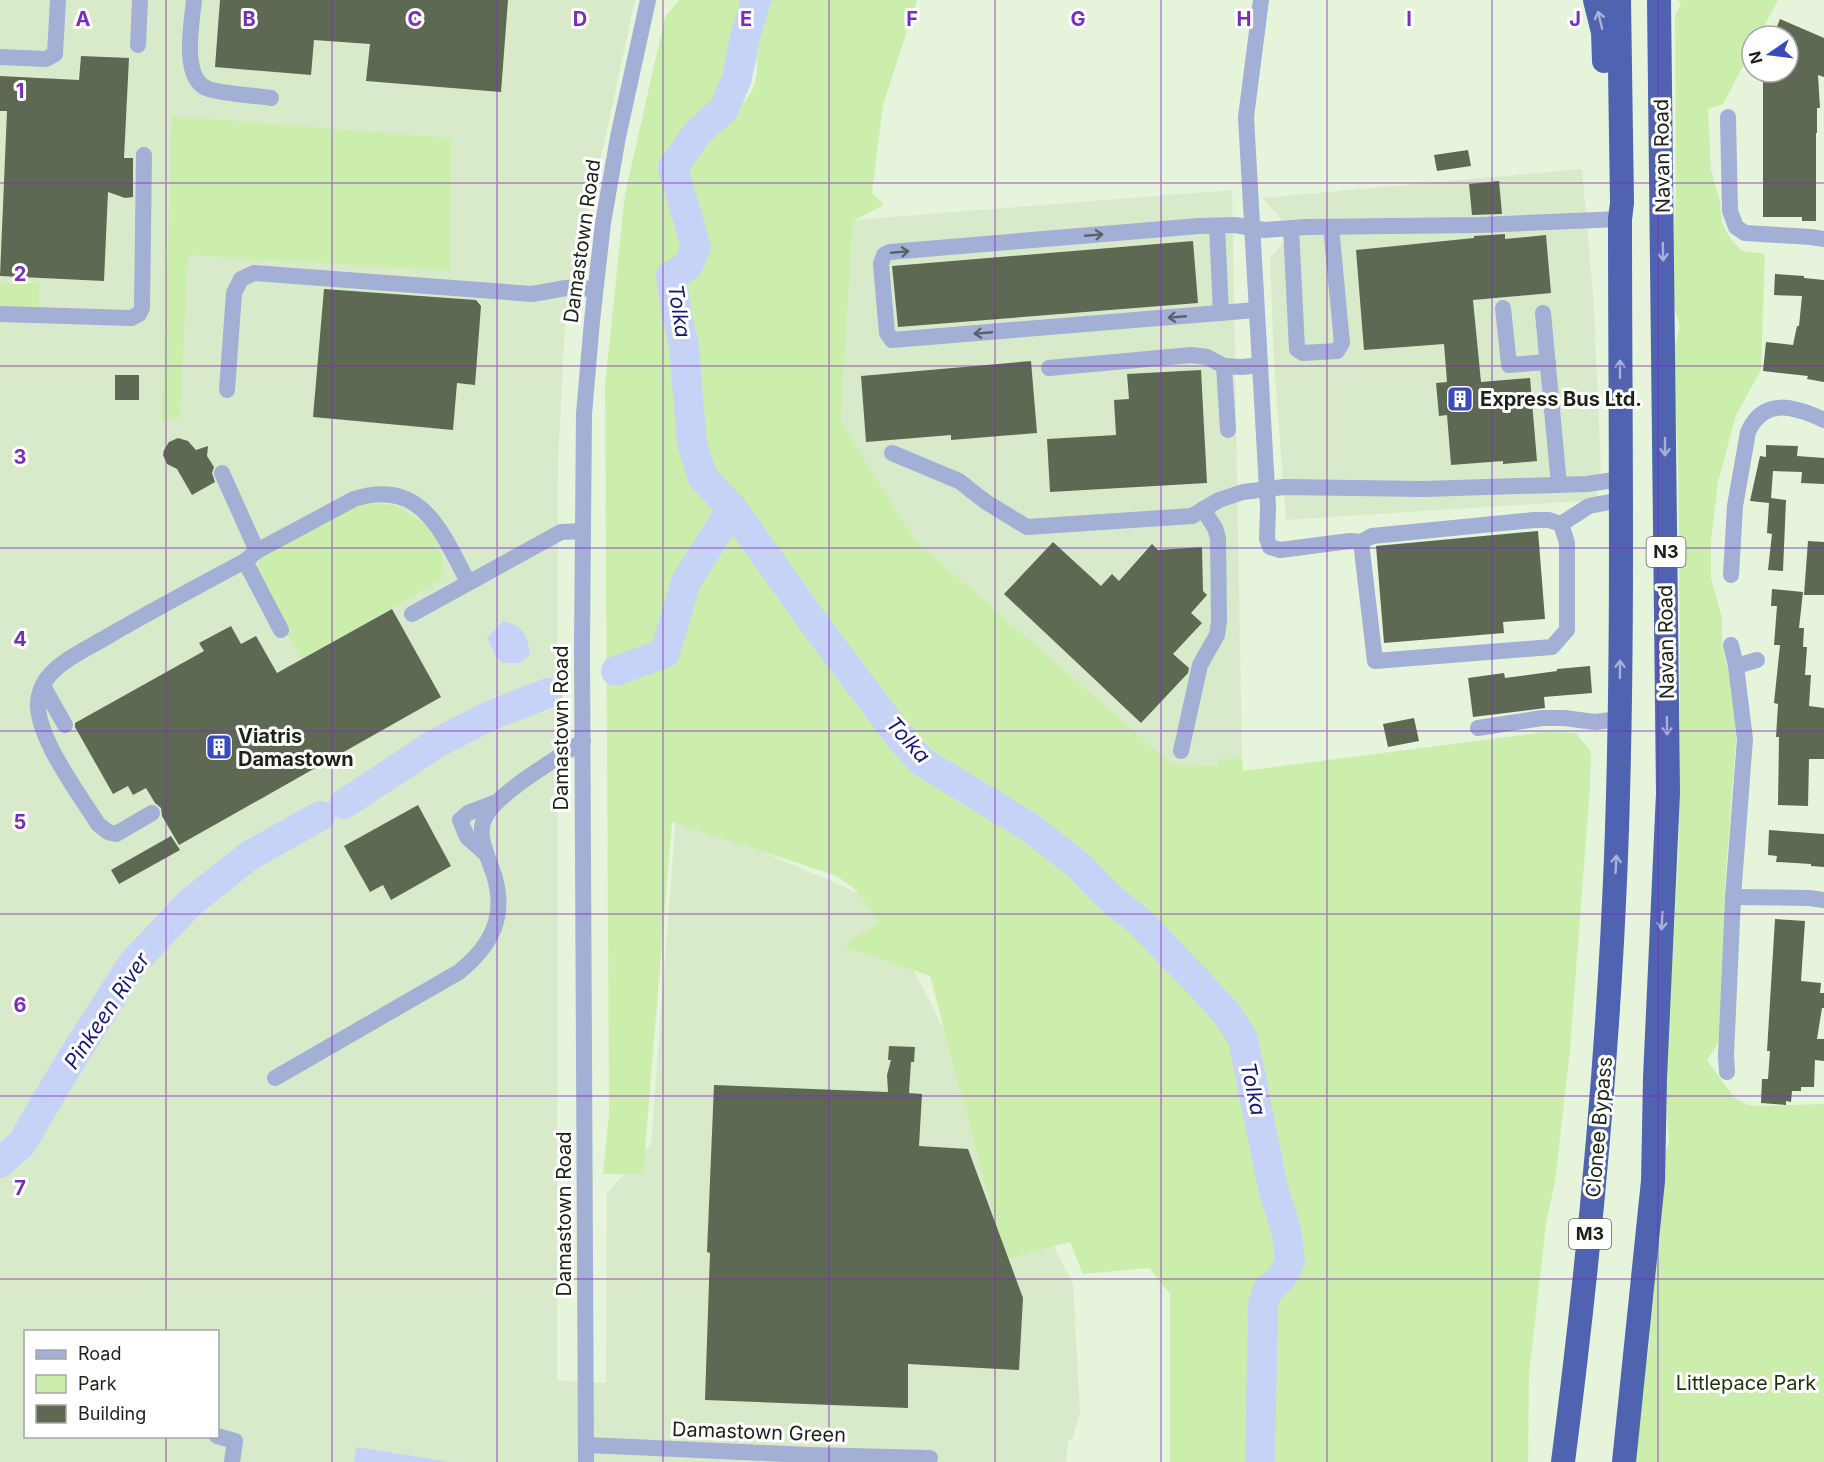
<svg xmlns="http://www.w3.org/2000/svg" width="1824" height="1462" viewBox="0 0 1824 1462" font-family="Inter,sans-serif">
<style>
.built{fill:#d9eacb;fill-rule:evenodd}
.green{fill:#cceead;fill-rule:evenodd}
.water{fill:#c7d3f6}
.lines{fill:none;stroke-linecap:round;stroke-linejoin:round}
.stream{stroke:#c7d3f6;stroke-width:5}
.river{stroke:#c7d3f6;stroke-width:30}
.building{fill:#5e6954}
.minor{stroke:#a3afd5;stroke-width:16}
.highway{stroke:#4f63b1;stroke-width:24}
.oneway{stroke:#a7b1d8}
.oneway2{stroke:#59616e}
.grid{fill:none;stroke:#7b2cbf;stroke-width:1.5;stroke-opacity:0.55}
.labels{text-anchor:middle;stroke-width:6;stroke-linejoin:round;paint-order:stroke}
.shield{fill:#fff;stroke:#61645e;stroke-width:1.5}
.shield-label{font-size:18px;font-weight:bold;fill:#1d2219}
.street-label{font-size:20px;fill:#1d2219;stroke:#fff}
.poi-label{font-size:20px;font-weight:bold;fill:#1d2219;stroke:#fff;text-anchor:start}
.park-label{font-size:20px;fill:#1f300b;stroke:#fff}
.water-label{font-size:21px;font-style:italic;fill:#171878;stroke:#fff}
.grid-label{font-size:20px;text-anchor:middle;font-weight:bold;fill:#7b2cbf;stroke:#fff;stroke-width:6;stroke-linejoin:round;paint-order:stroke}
</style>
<rect width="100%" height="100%" fill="#e7f4dc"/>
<g class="built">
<path d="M0 0H635L565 324 558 460 557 1380 606 1383 607 1193 651 1144 676 815 868 897 895 933 1073 1284 1080 1412 1072 1440H1068L1066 1462H0ZM26 1332H218V1436H26Z"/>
<polygon points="1582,169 1593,293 1601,466 1596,500 1286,520 1274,362 1270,258 1285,241 1283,221 1262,198"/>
<polygon points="1232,190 1242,758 1218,759 1218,766 1172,764 914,539 841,421 853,220"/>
</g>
<g class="green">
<path d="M679 0H917L883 105 872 193 884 205 853 221 841 421 914 539 1172 764 1217 766 1218 759 1242 758 1243 771 1545 732 1576 733 1591 752 1590 787 1570 1050 1555 1182 1546 1224 1529 1374 1528 1462H1265L1266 1322 1272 1296 1287 1276 1294 1253 1287 1212 1271 1163 1253 1044 1233 1014 1172 943 1052 839 1004 802 951 775 922 756 889 715 703 466 695 441 693 399 688 352 684 457 723 510 736 535 871 718 921 774 1004 819 1131 927 1224 1023 1240 1048 1258 1177 1282 1229 1284 1247 1280 1263 1262 1279 1252 1324 1254 1405 1247 1462H1170V1294L1149 1268 1083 1274 1070 1242 1005 1259 930 976 843 946 879 922 857 891 837 876 672 822 643 1174H603L609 1114 605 385 625 194 665 17ZM757 58C758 76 755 93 741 105Z"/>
<polygon points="1678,0 1778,0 1759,36 1752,36 1752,49 1723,104 1708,109 1711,170 1720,201 1722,223 1730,238 1742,251 1765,254 1761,370 1736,415 1718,482 1711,541 1711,578 1722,618 1722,645 1733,690 1737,729 1725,884 1720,1040 1707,1060 1734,1097 1745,1104 1757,1106 1824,1104 1824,1462 1631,1462 1637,1379 1648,1357 1650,1331 1643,1319 1658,1172 1669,1142 1665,1085 1679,844 1680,642 1678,457 1673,354 1680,327 1673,303 1672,261 1676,198 1675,15 1681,5"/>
<polygon points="172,116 451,138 450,271 188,255 180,417 162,421"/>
<polygon points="0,283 39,284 39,309 0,306"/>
<polygon points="371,503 395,505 432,529 441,551 444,570 441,580 301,660 257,572 262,555 352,508"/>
</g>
<g class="water">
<path d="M503 621C524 627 527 634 530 655L519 663H502L495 655 487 638Z"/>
<polygon points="356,1447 450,1462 354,1462"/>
</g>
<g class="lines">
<polyline class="stream" points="791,613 801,605"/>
<g class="river">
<polyline points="756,0 744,41 737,78 724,109 697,133 673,168 696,247 688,266 671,276 677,316 684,346 692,444 703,478 732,508 816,626 899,736 921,761 1031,828 1079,866 1109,897 1139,921 1196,980 1227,1014 1243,1039 1273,1188 1287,1233 1290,1262 1281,1278 1267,1291 1263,1305 1260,1462"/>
<polyline points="616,671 665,653 686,582 732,508"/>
<polyline points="344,804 435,744 487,717 548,693"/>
<polyline points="0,1163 22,1143 69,1063 133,963 190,903 249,856 320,816"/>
</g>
</g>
<g class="building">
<polygon points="220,0 508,0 501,92 366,81 370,44 314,40 311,75 215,67"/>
<polygon points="1780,19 1824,38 1824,77 1818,75 1820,108 1817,108 1817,133 1816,133 1816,221 1802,221 1802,217 1763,217 1763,81 1775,81 1779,72 1788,72 1788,36 1773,36"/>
<polygon points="81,56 129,58 124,158 133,158 133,197 125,198 108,192 104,281 0,276 7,111 0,111 0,76 79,80"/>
<polygon points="1468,150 1471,166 1437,171 1434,155"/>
<polygon points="1499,181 1502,214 1472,215 1469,184"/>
<polygon points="1505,234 1505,239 1546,235 1551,293 1473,300 1481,382 1530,378 1537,461 1503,464 1503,461 1451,465 1447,415 1439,416 1436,383 1447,382 1444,344 1364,350 1356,250 1474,238 1474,236"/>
<polygon points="1193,241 1198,303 898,327 892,266"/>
<polygon points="1775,274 1804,276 1804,278 1824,280 1824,382 1807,379 1808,376 1763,371 1766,342 1793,345 1797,326 1799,326 1802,296 1774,295"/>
<polygon points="324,289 476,300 481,306 475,385 457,383 453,430 313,417"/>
<polygon points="1031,361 1037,433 951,440 951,435 866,442 861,376"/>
<polygon points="1201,370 1207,483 1050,492 1047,439 1116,435 1114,400 1129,399 1127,374"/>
<rect x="115" y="375" width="24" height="25"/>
<polygon points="178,438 188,441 196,450 208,446 207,456 214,467 212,473 215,482 192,495 177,469 167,464 163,455 164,450 169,442"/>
<polygon points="1766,445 1798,446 1797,456 1824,458 1824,484 1801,483 1802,472 1773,471 1771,498 1786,500 1783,571 1768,570 1772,534 1767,533 1769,503 1750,501 1760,456 1766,457"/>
<polygon points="1538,531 1545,619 1503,622 1504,633 1384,643 1376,546"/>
<polygon points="1808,541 1824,542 1824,595 1804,595"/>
<polygon points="1053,542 1101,586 1112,574 1119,581 1152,544 1158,550 1202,547 1203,591 1207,595 1191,613 1202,623 1173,654 1189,668 1188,673 1141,723 1004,594"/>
<polygon points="1772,589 1803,592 1799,628 1804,628 1803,647 1807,647 1805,675 1811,675 1809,706 1824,708 1824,759 1809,759 1808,806 1778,805 1779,737 1776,737 1778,704 1774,703 1780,645 1774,645 1777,606 1771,606"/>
<polygon points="392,609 441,697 179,845 162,816 161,808 155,803 146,788 133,795 128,786 113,794 75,727 75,723 204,651 199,643 231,626 241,644 256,636 277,673"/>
<polygon points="1590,666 1592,693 1544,697 1545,708 1473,717 1468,678 1504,673 1505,678 1557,671 1557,669"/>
<polygon points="1414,718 1419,741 1388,747 1383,724"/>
<polygon points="418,805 451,866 391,900 383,885 370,892 344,846"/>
<polygon points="1769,830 1824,834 1824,867 1811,866 1811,864 1776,862 1777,856 1768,855"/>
<polygon points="171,836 180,850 119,884 111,870"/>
<polygon points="1775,919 1805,921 1801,981 1821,983 1820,993 1824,993 1824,1008 1822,1008 1817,1039 1824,1039 1824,1061 1815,1060 1814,1087 1801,1087 1801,1091 1792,1091 1791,1102 1786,1101 1786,1105 1761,1103 1762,1079 1768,1079 1770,1051 1767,1051"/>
<polygon points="889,1046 915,1047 914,1062 911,1062 909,1093 922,1094 919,1146 968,1149 1023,1298 1019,1370 908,1364 908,1408 705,1400 710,1253 707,1252 714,1085 888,1092 887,1075 891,1060 888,1060"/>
</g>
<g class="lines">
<g class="minor">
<path d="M194 0C192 22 181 76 206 88 215 93 258 96 271 98"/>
<polyline points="1261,0 1246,117 1268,507 1267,539 1270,547 1280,550 1350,541 1361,542"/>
<polyline points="138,45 140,0"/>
<polyline points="0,57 46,59 55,54 58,0"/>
<polyline points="1728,117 1730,211 1736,227 1745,233 1811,237 1824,239"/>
<polyline points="1217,226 1221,313"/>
<polyline points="1291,228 1297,349 1303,353 1337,351 1342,343 1331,227"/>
<polyline points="1503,308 1509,365 1548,362"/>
<polyline points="1256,310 892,340 887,333 881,264 884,255 890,252 1199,226 1235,225 1264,230 1306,227 1480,225 1620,219"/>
<polyline points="1543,313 1559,485"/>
<polyline points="0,314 131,318 139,314 142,308 144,155"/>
<polyline points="1224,366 1228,430"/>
<polyline points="1049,368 1192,355 1207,357 1224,366 1242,367 1259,365"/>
<polyline points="227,390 234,293 241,279 254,273 532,294 566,288 595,289"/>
<polyline points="892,453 959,481 986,502 1027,527 1192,516 1219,500 1243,492 1284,487 1424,489 1587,484 1621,479"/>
<polyline points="222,473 257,551"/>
<polygon points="1534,520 1549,520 1561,524 1567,543 1567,630 1552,647 1375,661 1361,542 1372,536"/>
<polyline points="1561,524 1589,506 1620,500"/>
<polyline points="245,561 281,630"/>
<path d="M1731 575 1735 506 1748 432C1764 396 1796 407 1824 420"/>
<polyline points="412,614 561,532 582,531"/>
<polyline points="1736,666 1757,660"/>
<polyline points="43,686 65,725"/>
<polyline points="1478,728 1542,718 1564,718 1595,722 1619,719"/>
<polyline points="1181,751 1200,665 1217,635 1219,621 1218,538 1215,528 1203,509"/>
<path d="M152 813 116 834 108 832 98 824C79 794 40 742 38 707 37 697 42 684 48 677 62 660 86 649 105 638 151 611 198 586 245 561L257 551 354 499C422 477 442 533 468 582"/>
<polyline points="485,853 467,837 460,820 468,813 494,803"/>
<polyline points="1733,897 1809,898 1824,900"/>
<polyline points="1727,1072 1726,1056 1733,897 1745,739 1736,666 1731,645"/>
<path d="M275 1078 459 972C491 946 507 917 494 875 488 855 474 834 487 814 502 790 558 758 583 741"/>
<polyline points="217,1436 235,1441 232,1462"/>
<polyline points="587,1445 809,1455 930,1458"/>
<polyline points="586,1462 582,648 584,414 592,321 603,223 618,137 648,0"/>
</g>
<g class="highway">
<polyline points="1595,0 1603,32 1604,61"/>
<path d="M1563 1462C1589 1261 1608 1059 1616 857 1624 645 1620 431 1620 219L1622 203 1619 0"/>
<polyline points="1624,1462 1653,1181 1655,1078 1668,793 1659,0"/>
</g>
</g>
<defs><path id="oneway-shaft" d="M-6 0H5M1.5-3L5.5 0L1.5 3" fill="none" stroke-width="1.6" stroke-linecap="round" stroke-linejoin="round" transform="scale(1.5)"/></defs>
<g class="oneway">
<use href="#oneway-shaft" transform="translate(1600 20) rotate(-104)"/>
<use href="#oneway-shaft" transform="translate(1663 252) rotate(89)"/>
<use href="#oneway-shaft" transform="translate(1620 369) rotate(-90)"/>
<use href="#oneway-shaft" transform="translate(1665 447) rotate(90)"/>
<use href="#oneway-shaft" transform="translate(1620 669) rotate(-89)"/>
<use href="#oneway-shaft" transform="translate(1667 726) rotate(89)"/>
<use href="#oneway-shaft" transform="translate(1616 864) rotate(-87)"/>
<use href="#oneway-shaft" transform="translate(1662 921) rotate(93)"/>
</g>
<g class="oneway2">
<use href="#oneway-shaft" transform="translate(1094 235) rotate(-5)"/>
<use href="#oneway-shaft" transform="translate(900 252) rotate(-5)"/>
<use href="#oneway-shaft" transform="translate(1177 317) rotate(175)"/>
<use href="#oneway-shaft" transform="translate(983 333) rotate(175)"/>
</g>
<path class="grid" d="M166 0V1332M332 0V1462M497 0V1462M663 0V1462M829 0V1462M995 0V1462M1161 0V1462M1327 0V1462M1492 0V1462M1658 0V1462M0 183H1824M0 366H1824M0 548H1824M0 731H1824M0 914H1824M0 1096H1824M0 1279H1824M166 1436V1462"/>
<defs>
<symbol id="building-square" viewBox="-11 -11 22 22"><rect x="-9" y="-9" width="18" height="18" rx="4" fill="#394abd" stroke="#fff"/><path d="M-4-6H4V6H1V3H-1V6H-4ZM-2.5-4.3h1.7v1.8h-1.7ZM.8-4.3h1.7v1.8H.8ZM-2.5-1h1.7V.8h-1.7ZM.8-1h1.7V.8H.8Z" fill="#fff"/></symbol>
</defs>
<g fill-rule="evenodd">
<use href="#building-square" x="1445" y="384" width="30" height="30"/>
<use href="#building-square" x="204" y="732" width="30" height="30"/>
</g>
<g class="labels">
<g class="shield">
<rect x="1646.5" y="537" width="39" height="30" rx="4.5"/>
<rect x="1569" y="1219" width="42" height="30" rx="4.5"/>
</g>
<g class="shield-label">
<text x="1666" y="558">N3</text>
<text x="1590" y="1240">M3</text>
</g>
<g class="street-label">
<text transform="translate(1662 156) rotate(-91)" y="7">Navan Road</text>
<text transform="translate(582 241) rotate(-82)" y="7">Damastown Road</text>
<text transform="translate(1666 642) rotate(-91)" y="7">Navan Road</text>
<text transform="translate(561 728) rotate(-90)" y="7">Damastown Road</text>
<text transform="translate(1599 1127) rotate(-85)" y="7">Clonee Bypass</text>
<text transform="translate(564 1214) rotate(-90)" y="7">Damastown Road</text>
<text transform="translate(759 1432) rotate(2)" y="7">Damastown Green</text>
</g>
<g class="poi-label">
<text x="1480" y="406">Express Bus Ltd.</text>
<text x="238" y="743">Viatris<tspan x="238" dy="23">Damastown</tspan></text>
</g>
<g class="park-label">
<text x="1746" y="1390">Littlepace Park</text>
</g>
<g class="water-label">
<text transform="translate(679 311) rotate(81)" y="7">Tolka</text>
<text transform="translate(908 740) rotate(48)" y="7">Tolka</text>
<text transform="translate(107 1011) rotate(-56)" y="7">Pinkeen River</text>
<text transform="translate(1253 1089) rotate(78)" y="7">Tolka</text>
</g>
</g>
<g class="grid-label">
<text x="83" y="26">A</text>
<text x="249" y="26">B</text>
<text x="415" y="26">C</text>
<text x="580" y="26">D</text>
<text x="746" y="26">E</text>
<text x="912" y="26">F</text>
<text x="1078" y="26">G</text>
<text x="1244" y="26">H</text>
<text x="1409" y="26">I</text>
<text x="1575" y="26">J</text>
<text x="20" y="98">1</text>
<text x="20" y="281">2</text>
<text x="20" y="464">3</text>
<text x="20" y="646">4</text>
<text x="20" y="829">5</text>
<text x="20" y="1012">6</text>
<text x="20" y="1195">7</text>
</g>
<rect x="24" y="1330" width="195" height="108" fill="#ffffff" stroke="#a5a7a3" stroke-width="1.5"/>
<rect x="36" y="1350" width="30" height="9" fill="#a3afd5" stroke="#a5a7a3" stroke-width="1.5"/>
<text x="78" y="1360" font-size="18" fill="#1d2219">Road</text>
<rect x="36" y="1375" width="30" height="18" fill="#cceead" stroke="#a5a7a3" stroke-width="1.5"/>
<text x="78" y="1390" font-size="18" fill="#1d2219">Park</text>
<rect x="36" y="1405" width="30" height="18" fill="#5e6954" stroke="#a5a7a3" stroke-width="1.5"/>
<text x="78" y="1420" font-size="18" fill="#1d2219">Building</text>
<g transform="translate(1770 54) rotate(256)"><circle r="28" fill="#ffffff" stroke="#a5a7a3" stroke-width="1.5"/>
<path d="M0-4.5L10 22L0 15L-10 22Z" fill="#394abd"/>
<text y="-9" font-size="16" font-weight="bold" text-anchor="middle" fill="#1d2219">N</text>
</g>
</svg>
